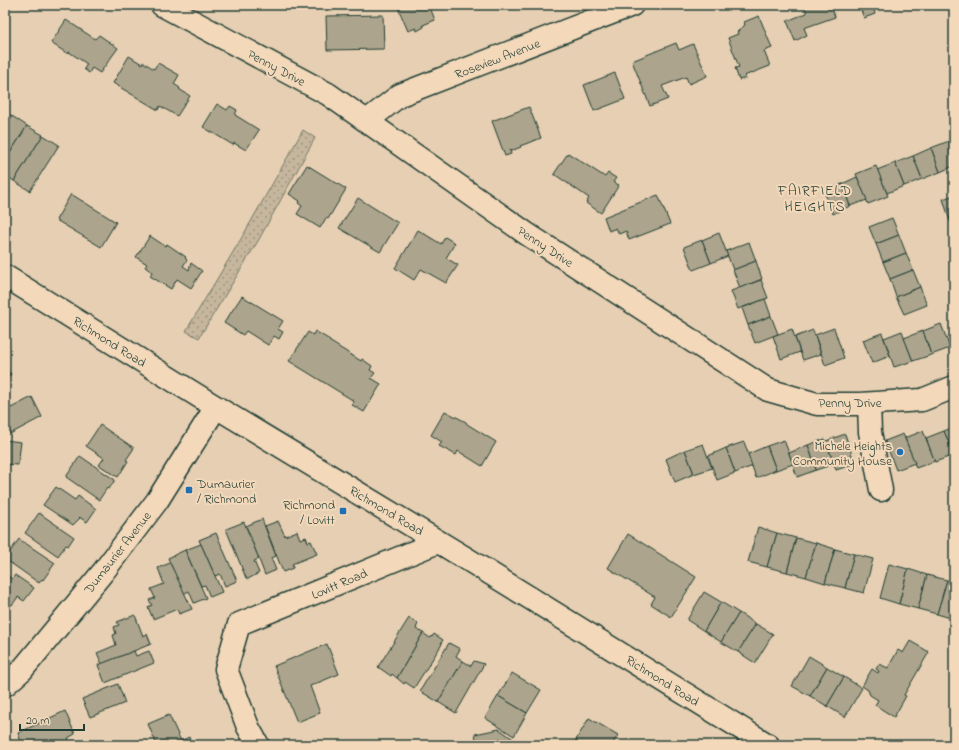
<svg xmlns="http://www.w3.org/2000/svg" width="959" height="750" viewBox="0 0 959 750" font-family="'Indie Flower',sans-serif">
<style>
.grass{fill:url(#grass-dots);stroke:#727a68}
.building{fill:#aca48c;stroke:#1f3d34}
.lines{fill:none;stroke-linecap:round;stroke-linejoin:round}
.minor-casing{stroke:#1f3d34;stroke-width:25}
.major-casing{stroke:#1f3d34;stroke-width:25}
.minor{stroke:#f3d8ba;stroke-width:22}
.major{stroke:#f3d8ba;stroke-width:22}
.poi-dot{fill:#1f6fb2;stroke:#f3d8ba;stroke-width:1.5}
.labels{text-anchor:middle;stroke-width:4;stroke-linejoin:round;paint-order:stroke}
.street-label{font-size:13px;fill:#1f3d34;stroke:#f3d8ba}
.poi-label{font-size:13px;fill:#1f3d34;stroke:#f3d8ba;text-anchor:end}
.neighbourhood-label{font-size:14px;letter-spacing:1px;fill:#1f3d34;stroke:#f3d8ba}
</style>
<defs>
<pattern id="grass-dots" width="8" height="8" patternUnits="userSpaceOnUse"><rect width="8" height="8" fill="#c5b69d"/><path d="M2 2h.1M6 6h.1" fill="none" stroke="#9f9581" stroke-width="1.8" stroke-linecap="round"/></pattern>
</defs>
<rect width="100%" height="100%" fill="#e6cfb2"/>
<filter id="ink" filterUnits="userSpaceOnUse"><feTurbulence type="fractalNoise" baseFrequency=".025" numOctaves="2"/><feDisplacementMap in="SourceGraphic" scale="8" xChannelSelector="R" yChannelSelector="G"/><feConvolveMatrix kernelMatrix="1 2 1 2 8 2 1 2 1" color-interpolation-filters="sRGB"/></filter>
<g filter="url(#ink)">
<polygon class="grass" points="303,130 315,138 258,241 199,338 186,331 245,232"/>
<g class="building">
<polygon points="287,5 305,5 304,9 295,6 294,8"/>
<polygon points="404,5 429,5 435,20 423,25 424,27 417,31 416,28 408,31 398,8"/>
<polygon points="804,5 831,5 835,17 804,28 807,35 795,41 787,21 807,13"/>
<polygon points="859,5 873,5 875,14 864,18"/>
<polygon points="383,15 384,49 327,50 326,16"/>
<polygon points="759,16 772,48 764,51 770,66 744,76 746,78 739,80 735,68 739,67 728,38 738,34 737,32 745,25 744,22"/>
<polygon points="66,20 95,39 99,35 118,48 100,73 92,68 89,73 84,69 87,64 69,52 68,54 51,43"/>
<polygon points="676,43 679,50 693,44 707,76 689,84 686,77 662,86 668,99 650,106 632,61"/>
<polygon points="129,56 142,64 143,62 154,69 158,63 179,75 174,84 180,88 179,89 190,96 177,116 160,106 158,110 113,83"/>
<polygon points="615,73 625,99 594,111 584,85"/>
<polygon points="217,104 227,110 230,106 237,110 235,115 259,130 246,150 234,143 233,145 203,127"/>
<polygon points="529,107 541,138 520,146 521,147 511,151 510,150 511,154 505,156 492,121"/>
<polygon points="5,111 12,116 5,126"/>
<polygon points="12,116 27,126 5,161 5,126"/>
<polygon points="27,126 43,135 14,181 5,175 5,161"/>
<polygon points="43,135 59,145 30,191 14,181"/>
<polygon points="949,141 954,155 954,166 940,172 931,148"/>
<polygon points="931,148 940,172 922,179 913,156"/>
<polygon points="568,153 605,177 608,173 616,178 613,182 619,185 601,213 586,203 589,198 554,174"/>
<polygon points="913,156 922,179 904,186 895,163"/>
<polygon points="895,163 904,186 887,193 877,170"/>
<polygon points="307,165 346,189 328,219 326,218 320,228 297,214 302,206 298,203 300,201 289,194"/>
<polygon points="876,166 888,196 868,204 856,174"/>
<polygon points="857,177 867,200 850,206 842,184"/>
<polygon points="842,184 850,206 833,214 824,191"/>
<polygon points="71,194 116,222 101,247 56,220"/>
<polygon points="658,195 670,224 629,240 626,231 619,234 616,228 609,231 604,217"/>
<polygon points="954,195 954,216 949,218 943,199"/>
<polygon points="358,198 398,223 380,252 339,228"/>
<polygon points="954,216 954,231 949,218"/>
<polygon points="892,218 899,235 876,244 869,227"/>
<polygon points="418,230 441,244 445,237 455,243 446,258 458,265 446,283 421,269 414,280 395,268"/>
<polygon points="719,233 728,256 711,263 702,240"/>
<polygon points="899,235 906,253 883,262 876,244"/>
<polygon points="150,236 165,246 167,244 186,257 185,258 187,260 183,266 189,270 191,263 202,271 191,288 177,279 171,289 150,276 152,272 145,267 147,264 136,257"/>
<polygon points="702,240 711,263 693,270 684,247"/>
<polygon points="749,242 756,261 733,270 726,251"/>
<polygon points="906,253 913,270 890,279 883,262"/>
<polygon points="756,261 762,279 740,288 733,270"/>
<polygon points="913,270 920,287 896,297 890,279"/>
<polygon points="761,280 768,298 738,309 731,291"/>
<polygon points="920,287 927,305 904,314 896,297"/>
<polygon points="242,296 283,321 278,329 283,332 279,339 274,336 268,345 246,331 243,335 224,323"/>
<polygon points="765,299 771,316 748,325 742,308"/>
<polygon points="771,316 778,334 755,343 748,325"/>
<polygon points="941,324 950,348 931,355 923,331"/>
<polygon points="834,328 844,358 825,365 815,335"/>
<polygon points="792,329 800,352 781,359 773,336"/>
<polygon points="813,330 821,354 803,360 795,337"/>
<polygon points="315,331 330,340 329,341 361,361 362,359 372,366 370,370 375,373 371,378 381,384 364,412 352,405 354,401 289,361 308,332 313,335"/>
<polygon points="902,331 913,361 894,367 884,338"/>
<polygon points="923,331 931,355 913,361 904,338"/>
<polygon points="882,333 890,356 872,363 863,340"/>
<polygon points="5,369 11,374 5,381"/>
<polygon points="5,397 11,408 32,397 42,417 10,434 9,432 8,433 5,427"/>
<polygon points="445,411 466,422 467,424 496,442 482,466 458,451 456,455 439,446 442,442 431,435"/>
<polygon points="100,425 134,448 126,460 128,461 118,477 99,465 104,458 86,446"/>
<polygon points="954,427 954,455 944,431"/>
<polygon points="923,431 935,461 916,468 905,438"/>
<polygon points="944,431 954,455 935,462 926,438"/>
<polygon points="845,434 855,464 836,470 826,441"/>
<polygon points="903,434 915,463 896,470 885,441"/>
<polygon points="825,439 834,464 816,470 808,445"/>
<polygon points="5,440 21,442 18,465 5,464"/>
<polygon points="784,440 793,464 776,470 767,446"/>
<polygon points="744,442 753,466 735,473 726,448"/>
<polygon points="703,444 712,468 694,474 685,450"/>
<polygon points="808,445 816,470 797,477 789,453"/>
<polygon points="767,446 776,470 756,478 748,454"/>
<polygon points="726,448 735,473 717,480 708,456"/>
<polygon points="685,450 694,474 675,482 666,459"/>
<polygon points="80,456 115,480 109,489 107,488 99,500 66,477"/>
<polygon points="56,487 75,500 78,496 96,509 87,522 79,517 80,518 73,525 43,505"/>
<polygon points="39,513 74,537 68,546 66,545 58,556 25,533"/>
<polygon points="262,519 276,556 271,558 276,570 265,575 246,526"/>
<polygon points="278,521 285,536 297,531 300,539 306,537 308,542 311,541 317,554 292,564 293,568 283,572 265,526"/>
<polygon points="244,522 259,559 254,561 259,573 248,579 246,578 226,529"/>
<polygon points="758,527 777,533 767,567 748,562"/>
<polygon points="216,533 237,581 225,586 220,574 215,576 199,540"/>
<polygon points="777,533 796,538 787,572 767,567"/>
<polygon points="628,534 696,577 671,617 651,604 655,597 608,568"/>
<polygon points="796,538 816,543 806,577 787,572"/>
<polygon points="19,539 55,563 43,580 42,579 39,583 5,559"/>
<polygon points="816,543 835,549 825,583 806,577"/>
<polygon points="201,544 222,592 210,597 205,585 201,586 185,550"/>
<polygon points="835,549 854,554 845,588 825,583"/>
<polygon points="185,550 206,598 194,603 189,591 183,594 168,558"/>
<polygon points="854,554 873,559 864,593 845,588"/>
<polygon points="170,563 192,609 179,614 177,609 153,619 148,607 152,605 149,600 155,598 151,589 164,584 158,568"/>
<polygon points="889,564 908,569 899,604 880,598"/>
<polygon points="908,569 927,575 918,609 899,604"/>
<polygon points="5,574 12,579 15,575 34,588 24,601 18,597 12,605 5,601"/>
<polygon points="927,575 947,580 937,614 918,609"/>
<polygon points="947,580 954,582 954,619 937,614"/>
<polygon points="704,592 721,602 704,631 687,620"/>
<polygon points="721,602 739,613 721,642 704,631"/>
<polygon points="739,613 756,624 738,652 721,642"/>
<polygon points="135,615 143,636 147,634 151,644 102,664 97,653 116,645 113,635 116,634 114,627 119,625 117,622"/>
<polygon points="409,618 418,623 416,629 423,633 397,678 392,674 391,676 378,667"/>
<polygon points="756,624 773,634 755,663 738,652"/>
<polygon points="423,633 430,638 431,636 432,637 434,634 443,640 441,643 442,644 414,688 405,682 404,684 397,678"/>
<polygon points="910,641 929,652 904,695 906,696 894,717 875,705 878,700 870,695 868,690 862,686 872,669 878,673 879,671 876,669 879,664 888,668 898,650 903,653"/>
<polygon points="449,643 460,649 456,656 463,661 438,702 420,691"/>
<polygon points="327,644 339,674 310,686 320,713 297,722 274,666"/>
<polygon points="134,651 136,656 149,651 154,663 105,683 98,665"/>
<polygon points="809,656 827,667 810,696 792,686"/>
<polygon points="463,661 471,666 474,661 484,664 456,713 438,702"/>
<polygon points="827,667 844,677 827,706 810,696"/>
<polygon points="512,673 541,690 527,713 498,696"/>
<polygon points="844,677 862,688 845,717 827,706"/>
<polygon points="118,684 125,703 90,717 82,699"/>
<polygon points="498,696 527,713 514,736 485,718"/>
<polygon points="65,711 75,734 68,738 72,745 19,745 18,743 21,742 18,733"/>
<polygon points="169,715 181,741 189,737 192,745 157,745 148,724"/>
<polygon points="589,718 618,735 612,745 573,745"/>
<polygon points="499,729 516,741 517,745 477,745 475,734"/>
</g>
<g class="lines">
<defs>
<g id="minor">
<polyline points="162,5 328,94 527,234 768,390 817,404 860,404 922,400 954,387"/>
<polyline points="367,121 400,95 632,5"/>
<polyline points="869,404 870,432 881,490"/>
<polyline points="5,685 22,670 103,572 157,501 216,407"/>
<polyline points="258,745 248,727 226,669 239,624 438,542"/>
</g>
<polyline id="major" points="5,276 216,407 467,559 768,745"/>
</defs>
<use href="#minor" class="minor-casing"/>
<use href="#major" class="major-casing"/>
<use href="#minor" class="minor"/>
<use href="#major" class="major"/>
</g>
</g>
<g class="poi-dot">
<circle cx="900" cy="452" r="4"/>
<rect x="185" y="486" width="8" height="8" rx="2"/>
<rect x="339" y="507" width="8" height="8" rx="2"/>
</g>
<g class="labels">
<g class="street-label">
<text transform="translate(497 58) rotate(-21)" y="5">Roseview Avenue</text>
<text transform="translate(277 67) rotate(28)" y="5">Penny Drive</text>
<text transform="translate(546 246) rotate(33)" y="5">Penny Drive</text>
<text transform="translate(110 341) rotate(32)" y="5">Richmond Road</text>
<text x="850" y="407">Penny Drive</text>
<text transform="translate(387 510) rotate(31)" y="5">Richmond Road</text>
<text transform="translate(117 552) rotate(-52)" y="5">Dumaurier Avenue</text>
<text transform="translate(339 583) rotate(-23)" y="5">Lovitt Road</text>
<text transform="translate(663 680) rotate(32)" y="5">Richmond Road</text>
</g>
<g class="poi-label">
<text x="892" y="450">Michele Heights<tspan x="892" dy="15">Community House</tspan></text>
<text x="197" y="488" text-anchor="start">Dumaurier<tspan x="197" dy="15">/ Richmond</tspan></text>
<text x="335" y="509">Richmond<tspan x="335" dy="15">/ Lovitt</tspan></text>
</g>
<g class="neighbourhood-label">
<text x="815" y="195">FAIRFIELD<tspan x="815" dy="16">HEIGHTS</tspan></text>
</g>
</g>
<rect width="959" height="750" fill="none" stroke="#f3d8ba" stroke-width="20"/>
<rect x="10" y="10" width="939" height="730" fill="none" stroke="#1f3d34" stroke-width="1.5" filter="url(#ink)"/>
<path d="M20 724v6h64v-6" fill="none" stroke="#1f3d34" stroke-width="2"/>
<text x="26" y="724" font-size="12" fill="#1f3d34" stroke="#f3d8ba" stroke-width="3" paint-order="stroke">20 m</text>
</svg>
